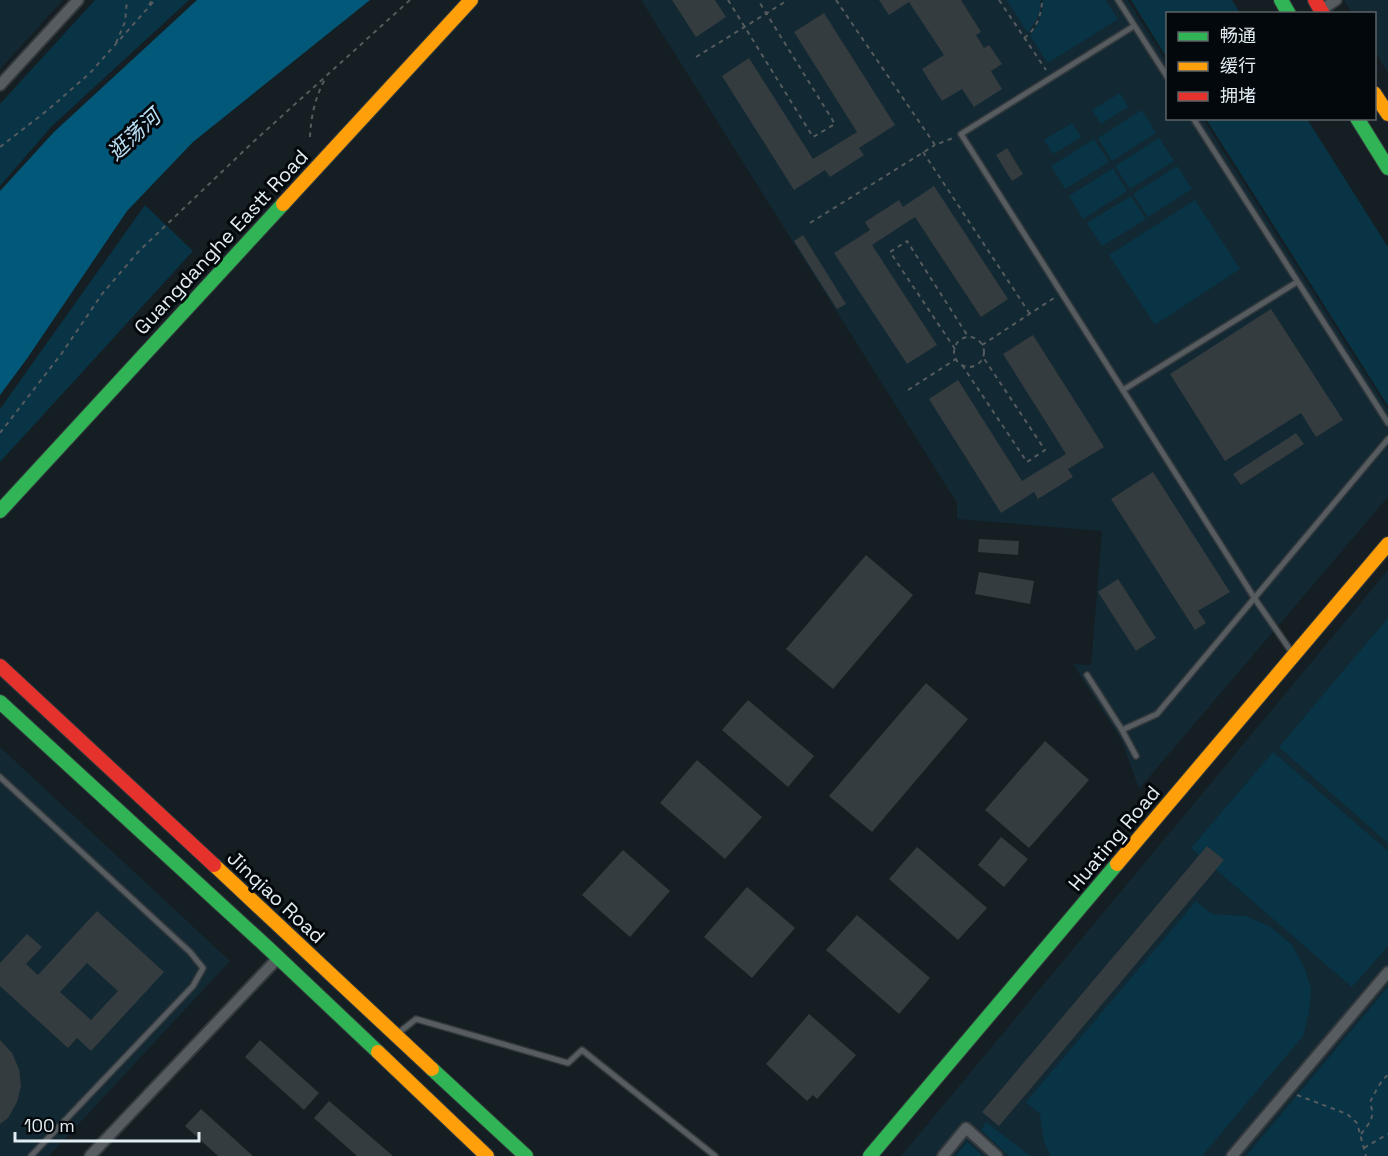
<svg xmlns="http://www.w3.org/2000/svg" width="1388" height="1156" viewBox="0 0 1388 1156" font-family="'Space Grotesk','Noto Sans SC',sans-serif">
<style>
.built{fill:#122832}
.green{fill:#083445}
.water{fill:#025878}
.building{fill:#353c3f;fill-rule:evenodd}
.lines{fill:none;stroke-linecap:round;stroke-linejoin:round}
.lane-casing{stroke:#33393d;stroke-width:8}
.street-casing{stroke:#33393d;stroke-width:14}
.fast-casing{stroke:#33393d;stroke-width:16}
.slow-casing{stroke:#33393d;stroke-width:16}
.jam-casing{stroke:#33393d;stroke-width:16}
.path{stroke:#555b5e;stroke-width:2;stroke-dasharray:4.5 4.5;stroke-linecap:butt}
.lane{stroke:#565c60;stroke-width:5}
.street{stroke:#565c60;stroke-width:10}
.fast{stroke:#30b455;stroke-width:14}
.slow{stroke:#ff9f0a;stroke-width:14}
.jam{stroke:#e5322d;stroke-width:14}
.labels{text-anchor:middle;stroke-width:6;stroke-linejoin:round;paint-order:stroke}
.street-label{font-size:20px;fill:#e2edf3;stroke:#03080c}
.water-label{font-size:21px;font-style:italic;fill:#bce2f7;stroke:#03080c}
</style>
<rect width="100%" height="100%" fill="#151e22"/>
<g class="built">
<polygon points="0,0 63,0 0,69"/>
<polygon points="641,0 1128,0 1167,63 1168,118 1203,119 1388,410 1388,497 1139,789 1122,741 1073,664 1091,665 1102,531 957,519 957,503"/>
<polygon points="1344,0 1388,0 1388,73 1375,51 1374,14 1352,13"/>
<polygon points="1388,570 1388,1156 901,1156"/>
<polygon points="0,747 230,961 49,1156 0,1156"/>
</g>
<g class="green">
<polygon points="95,0 189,0 51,127 0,186 0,104"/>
<polygon points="1007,0 1040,0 1040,13 1028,33"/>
<path d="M1043 0H1105L1118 19 1048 63 1030 36C1038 25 1044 14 1043 0Z"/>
<polygon points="1131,0 1232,0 1240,13 1168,14 1167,58"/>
<polygon points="1120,93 1128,107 1101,124 1092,110"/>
<polygon points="1142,110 1156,133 1112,161 1098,138"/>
<polygon points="1206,119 1307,119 1388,247 1388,406"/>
<polygon points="1072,123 1081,137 1053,154 1044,140"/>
<polygon points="1159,138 1174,161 1130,189 1115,166"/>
<polygon points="1094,139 1109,162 1065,189 1051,166"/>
<polygon points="1177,166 1192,189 1148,217 1133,194"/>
<polygon points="1113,168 1127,191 1083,219 1069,196"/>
<polygon points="1131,196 1146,219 1102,246 1087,223"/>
<polygon points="1195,200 1240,269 1155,325 1109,255"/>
<polygon points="145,205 193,251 0,462 0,409"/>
<polygon points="1388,618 1388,843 1279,747"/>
<polygon points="1273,752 1388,851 1388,946 1352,987 1191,848"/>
<polygon points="1196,901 1212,914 1246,916 1271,927 1292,945 1305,969 1311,989 1309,1012 1303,1036 1202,1156 1051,1156 1044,1142 1040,1114 1026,1102"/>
<polygon points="1388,987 1388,1156 1246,1156"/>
<polygon points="986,1122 1030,1156 1009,1156 981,1130"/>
<polygon points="967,1142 983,1156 956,1156"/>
</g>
<polygon class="water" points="197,0 370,0 193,142 127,211 26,360 0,395 0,191 54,132"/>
<g class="building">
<polygon points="672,0 715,0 726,17 696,37"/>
<polygon points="879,0 961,0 981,32 976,35 984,48 989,45 1002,64 991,71 1002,89 974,107 962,89 942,101 922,69 944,55 909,2 889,15"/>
<polygon points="824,13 895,125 859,148 864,155 830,177 825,170 794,190 722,76 749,58 813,159 857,132 794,32"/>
<polygon points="1007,148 1023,174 1012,181 996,155"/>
<polygon points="934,186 1008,299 981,317 915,217 872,245 937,345 907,364 834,253 870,230 865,222 899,200 903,207"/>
<polygon points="803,235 846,304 837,309 794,241"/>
<polygon points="1271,309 1343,420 1316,437 1301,413 1225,461 1170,374"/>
<polygon points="1033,335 1104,447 1068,469 1073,477 1038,499 1034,492 1001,513 929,399 958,380 1022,481 1066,454 1003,354"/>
<polygon points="1296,433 1304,444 1241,485 1233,474"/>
<polygon points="1153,472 1230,592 1198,611 1206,623 1195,630 1111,499"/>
<polygon points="979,539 1019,541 1018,555 978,552"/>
<polygon points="866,555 913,595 833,689 786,649"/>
<polygon points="979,572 1034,581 1030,604 975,594"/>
<polygon points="1118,579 1156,638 1136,651 1098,592"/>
<polygon points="926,683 968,719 872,832 829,796"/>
<polygon points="748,700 814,756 788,787 722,730"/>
<polygon points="1045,741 1089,780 1029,848 985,810"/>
<polygon points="697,760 762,817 725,859 660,803"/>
<polygon points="1001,837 1028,859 1004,887 978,865"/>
<polygon points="1207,846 1224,860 999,1126 982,1112"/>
<polygon points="917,847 987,908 958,940 889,879"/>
<polygon points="623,850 670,891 630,937 582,895"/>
<polygon points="747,887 795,928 752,978 704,937"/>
<path d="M97 911 164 972 91 1051 77 1038 68 1048 0 986V963L27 934 42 947 26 964 38 975ZM87 963 118 991 91 1020 60 992Z"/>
<polygon points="857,915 930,978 899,1014 826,950"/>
<polygon points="809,1014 856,1055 817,1099 813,1095 807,1101 766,1064"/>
<polygon points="0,1040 12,1053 19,1069 21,1086 17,1102 8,1118 0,1124"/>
<polygon points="260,1040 319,1093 304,1110 245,1057"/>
<polygon points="329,1101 393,1156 357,1156 314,1118"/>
<polygon points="201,1109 253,1156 218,1156 185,1126"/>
</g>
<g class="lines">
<defs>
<g id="lane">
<polyline points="1118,0 1168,78"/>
<polyline points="1134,26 961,134 1255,599 1293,654"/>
<polyline points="1193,118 1388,423"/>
<polyline points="1123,390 1297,282"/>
<polyline points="1087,675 1122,730 1136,756"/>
<polyline points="1122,730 1157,714 1388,439"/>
<polyline points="0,777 190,952 203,968 193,986 31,1156"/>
<polyline points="397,1034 416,1019 568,1063 582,1050 715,1156"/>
</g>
<g id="street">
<polyline points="1321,10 1336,0"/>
<polyline points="0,85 78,0"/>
<polyline points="90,1156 278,958"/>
<polyline points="943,1156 966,1128 997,1156"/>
<polyline points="1232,1156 1388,972"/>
</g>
<g id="fast">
<polyline points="1281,0 1289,14"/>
<polyline points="1357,118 1388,168"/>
<polyline points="0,511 283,204"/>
<polyline points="0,702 267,947 378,1052"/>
<polyline points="432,1069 526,1156"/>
<polyline points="870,1156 1117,864"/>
</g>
<g id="slow">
<polyline points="1374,93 1388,114"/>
<polyline points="283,204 471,0"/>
<polyline points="1117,864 1388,544"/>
<polyline points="214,865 432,1069"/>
<polyline points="378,1052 487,1156"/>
</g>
<g id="jam">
<polyline points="1315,0 1323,14"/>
<polyline points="0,666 214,865"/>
</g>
</defs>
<use href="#lane" class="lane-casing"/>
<use href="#street" class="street-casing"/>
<use href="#fast" class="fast-casing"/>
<use href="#slow" class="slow-casing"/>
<use href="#jam" class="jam-casing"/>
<g class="path">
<polyline points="728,0 813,137 835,124 758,0"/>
<polyline points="836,0 935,145 953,138"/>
<polyline points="999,0 1046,70"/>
<polyline points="149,5 152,0"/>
<path d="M1024 38C1036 30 1042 14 1042 0"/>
<polyline points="116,43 125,22 127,0"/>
<polyline points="696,57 788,0"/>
<path d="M310 137C311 116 315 98 325 79"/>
<polyline points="0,147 49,109 90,73 155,0"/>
<polyline points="923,152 1030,314"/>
<polyline points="810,223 935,145"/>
<circle cx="969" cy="352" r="15"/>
<polyline points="982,345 1054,298"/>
<polyline points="955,349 890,252 907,241 969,338"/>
<polyline points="962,365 1027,462 1045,450 983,357"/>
<polyline points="908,390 956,359"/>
<polyline points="0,433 62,353 102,294 139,251 251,144 410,0"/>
<polyline points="1297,1095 1347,1114 1357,1123 1366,1156"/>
<path d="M1361 1134C1371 1121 1375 1118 1370 1102 1375 1093 1380 1081 1388 1075"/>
<polyline points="1364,1148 1388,1134"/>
</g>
<use href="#lane" class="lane"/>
<use href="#street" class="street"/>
<use href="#fast" class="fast"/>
<use href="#slow" class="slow"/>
<use href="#jam" class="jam"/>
</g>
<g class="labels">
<g class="street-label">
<text transform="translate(221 242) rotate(-47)" y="7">Guangdanghe Eastt Road</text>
<text transform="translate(1114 838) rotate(-50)" y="7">Huating Road</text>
<text transform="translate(276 897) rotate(43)" y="7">Jinqiao Road</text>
</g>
<g class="water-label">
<text transform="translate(134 135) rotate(-43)" y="7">逛荡河</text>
</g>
</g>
<rect x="1166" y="12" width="210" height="108" fill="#03080c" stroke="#5c6468" stroke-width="1.5"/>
<rect x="1178" y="32" width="30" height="9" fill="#30b455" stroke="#5c6468" stroke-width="1.5"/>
<text x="1220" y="42" font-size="18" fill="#e2edf3">畅通</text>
<rect x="1178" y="62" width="30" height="9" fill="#ff9f0a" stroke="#5c6468" stroke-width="1.5"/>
<text x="1220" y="72" font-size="18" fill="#e2edf3">缓行</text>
<rect x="1178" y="92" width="30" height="9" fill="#e5322d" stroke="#5c6468" stroke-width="1.5"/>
<text x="1220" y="102" font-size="18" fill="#e2edf3">拥堵</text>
<path d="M15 1132v9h184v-9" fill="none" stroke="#e2edf3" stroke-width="3"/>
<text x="24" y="1132" font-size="18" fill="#e2edf3" stroke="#03080c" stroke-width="4.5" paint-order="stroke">100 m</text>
</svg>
